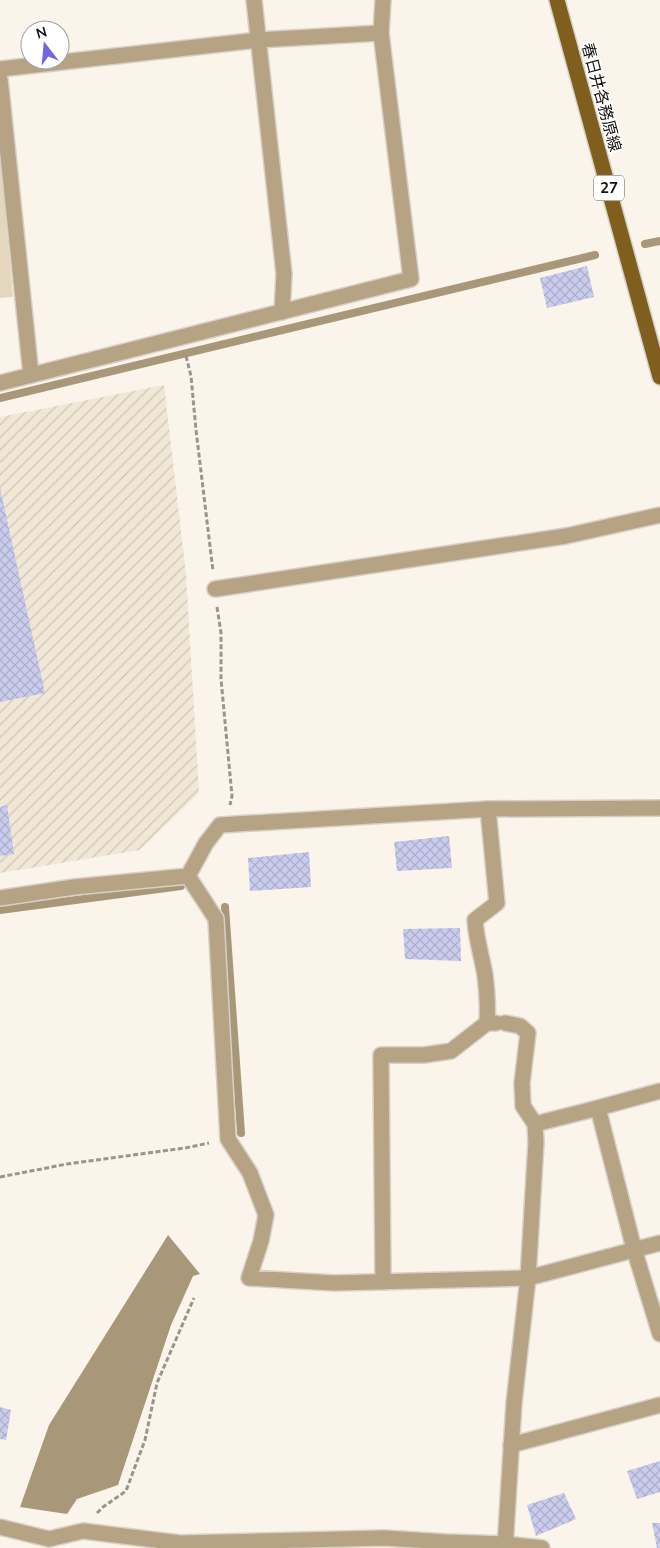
<svg xmlns="http://www.w3.org/2000/svg" width="660" height="1548" viewBox="0 0 660 1548" font-family="'Nunito Sans','Noto Sans JP',sans-serif">
<style>
.industrial{fill:url(#industrial-furrows)}
.pitch{fill:#e5d6be}
.water{fill:#a99779}
.lines{fill:none;stroke-linecap:round;stroke-linejoin:round}
.stream{stroke:#a99779;stroke-width:8}
.building{fill:url(#building-cross-hatch)}
.service-casing{stroke:#d6d0c7;stroke-width:18}
.minor-casing{stroke:#d6d0c7;stroke-width:18}
.tertiary-casing{stroke:#d6d0c7;stroke-width:18}
.primary-casing{stroke:#d6d0c7;stroke-width:18}
.path{stroke:#99948d;stroke-width:3;stroke-dasharray:5 2.5;stroke-linecap:butt}
.service{stroke:#b6a384;stroke-width:15}
.minor{stroke:#b6a384;stroke-width:15}
.tertiary{stroke:#b6a384;stroke-width:15}
.primary{stroke:#805f1e;stroke-width:15}
.labels{text-anchor:middle;stroke-width:4;stroke-linejoin:round;paint-order:stroke}
.shield{fill:#fff;stroke:#5c5a58;stroke-width:1}
.shield-label{font-size:15px;font-weight:bold;fill:#161411}
.street-label{font-size:16px;fill:#161411;stroke:#fff}
</style>
<defs>
<pattern id="industrial-furrows" width="10" height="10" patternUnits="userSpaceOnUse" patternTransform="scale(1.25)"><rect width="10" height="10" fill="#f1e7d7"/><path d="M-1 1l2-2M0 10L10 0M9 11l2-2" fill="none" stroke="#cec5b8"/></pattern>
<pattern id="building-cross-hatch" width="8" height="8" patternUnits="userSpaceOnUse" patternTransform="scale(1.25)"><rect width="8" height="8" fill="#caccee"/><path d="M0 0l8 8M0 8l8-8" fill="none" stroke="#adaecb"/></pattern>
</defs>
<rect width="100%" height="100%" fill="#faf4ea"/>
<polygon class="industrial" points="164,385 186,574 199,793 140,850 0,873 0,417"/>
<polygon class="pitch" points="0,153 13,297 0,298"/>
<polygon class="water" points="168,1235 200,1274 193,1276 171,1325 118,1485 77,1499 67,1514 20,1507 49,1425"/>
<g class="lines">
<g class="stream">
<polyline points="645,244 660,241"/>
<polyline points="0,398 595,255"/>
<polyline points="225,907 241,1133"/>
<polyline points="0,910 181,886"/>
</g>
</g>
<g class="building">
<polygon points="587,266 594,297 547,308 540,278"/>
<polygon points="0,488 45,693 0,702"/>
<polygon points="7,805 14,854 0,856 0,807"/>
<polygon points="449,836 452,868 397,871 394,842"/>
<polygon points="309,852 311,887 250,891 248,858"/>
<polygon points="460,928 461,961 405,959 403,929"/>
<polygon points="0,1407 11,1410 6,1440 0,1439"/>
<polygon points="660,1461 660,1492 637,1499 627,1471"/>
<polygon points="564,1493 576,1519 536,1536 527,1505"/>
<polygon points="652,1523 660,1523 660,1548 657,1548"/>
</g>
<g class="lines">
<defs>
<g id="service">
<path d="M488 809 497 903 475 920C476 939 482 957 485 975 487 991 488 1007 487 1023H496"/>
<polyline points="383,1282 381,1055 424,1055 451,1051 487,1023"/>
</g>
<g id="minor">
<polyline points="254,0 284,274 282,312"/>
<polyline points="0,69 258,40 381,33"/>
<polyline points="0,79 31,375"/>
<polyline points="0,383 411,279 381,33 383,0"/>
<polyline points="188,876 216,919 228,1139 250,1173 266,1215 261,1241 249,1278 334,1283 528,1278 660,1243"/>
<polyline points="0,898 74,887 188,876 206,843 220,825 488,809 660,808"/>
<polyline points="505,1023 520,1026 528,1033 522,1083 523,1106 535,1124 536,1142 528,1278 514,1403 505,1548"/>
<polyline points="660,1091 598,1108 634,1249 660,1334"/>
<polyline points="535,1124 598,1108"/>
<polyline points="511,1445 660,1405"/>
<polyline points="0,1527 49,1539 83,1531 180,1543 384,1538 446,1542 505,1544 542,1548"/>
</g>
<polyline id="tertiary" points="215,589 566,536 660,515"/>
<polyline id="primary" points="557,0 660,377"/>
</defs>
<use href="#service" class="service-casing"/>
<use href="#minor" class="minor-casing"/>
<use href="#tertiary" class="tertiary-casing"/>
<use href="#primary" class="primary-casing"/>
<g class="path">
<polyline points="186,356 191,376 196,430 213,571"/>
<polyline points="217,607 221,633 221,679 232,796 230,805"/>
<polyline points="0,1177 67,1164 185,1148 209,1143"/>
<polyline points="97,1513 103,1507 126,1491 145,1440 157,1383 194,1298"/>
</g>
<use href="#service" class="service"/>
<use href="#minor" class="minor"/>
<use href="#tertiary" class="tertiary"/>
<use href="#primary" class="primary"/>
</g>
<g class="labels">
<rect class="shield" x="594" y="175.5" width="30" height="25" rx="4"/>
<g class="shield-label">
<text x="609" y="193">27</text>
</g>
<g class="street-label">
<text transform="translate(602 97) rotate(75)" y="6">春日井各務原線</text>
</g>
</g>
<g transform="translate(45 45) rotate(344)"><circle r="24" fill="#ffffff" stroke="#a2a1a0"/>
<path d="M0-4L9 19L0 12L-9 19Z" fill="#7167e1"/>
<text y="-8" font-size="14" font-weight="bold" text-anchor="middle" fill="#161411">N</text>
</g>
</svg>
